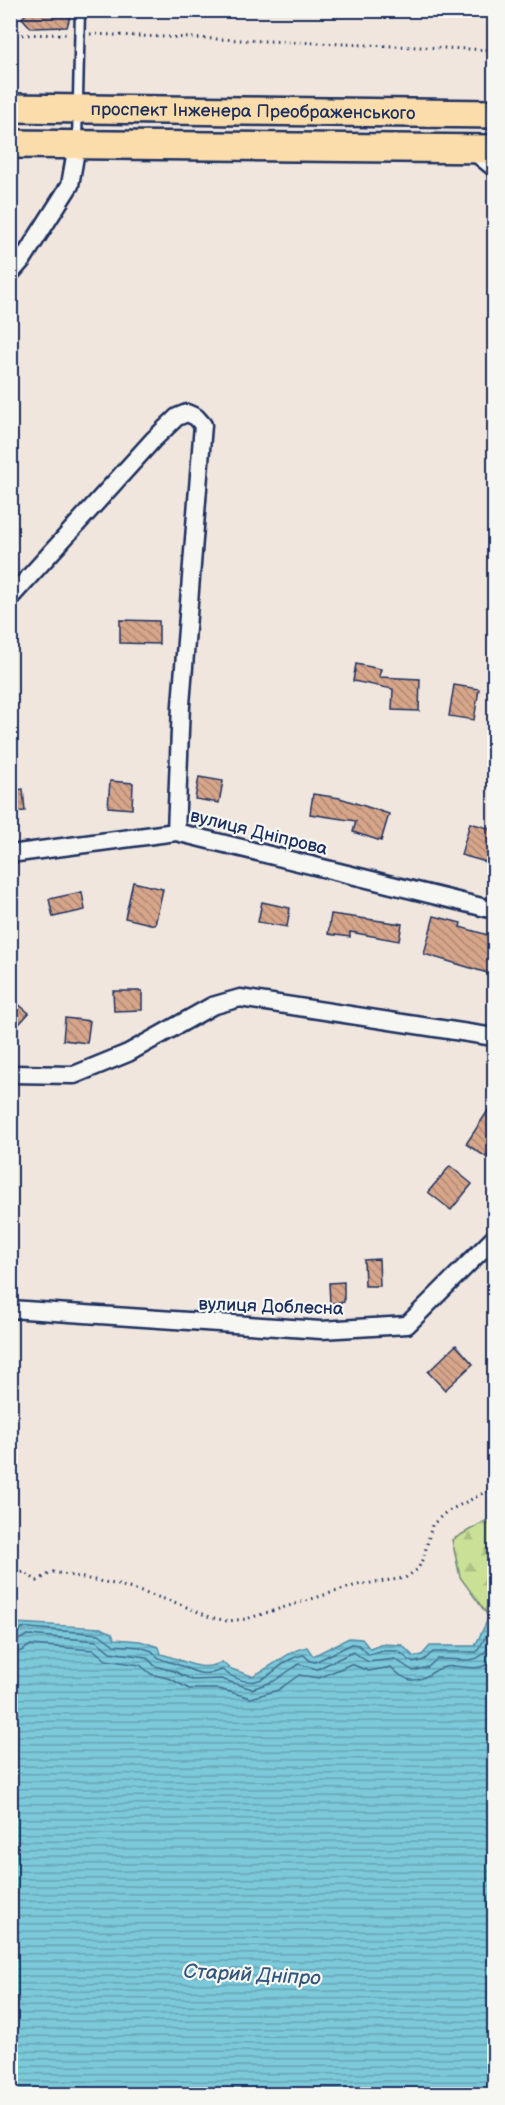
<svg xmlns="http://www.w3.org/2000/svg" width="505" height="2105" viewBox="0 0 505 2105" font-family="'Balsamiq Sans',sans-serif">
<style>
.forest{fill:url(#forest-firs);stroke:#72887a;stroke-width:1.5}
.water{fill:url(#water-rules);stroke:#558ba8;stroke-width:1.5}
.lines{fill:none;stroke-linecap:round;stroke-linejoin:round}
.shore{stroke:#426d90;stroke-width:1.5}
.building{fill:url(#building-back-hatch);stroke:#1b2f5e;stroke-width:1.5}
.lane-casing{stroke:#1b2f5e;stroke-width:13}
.street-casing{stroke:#1b2f5e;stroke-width:21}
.primary-casing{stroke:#1b2f5e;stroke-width:32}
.path{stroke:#1b2f5e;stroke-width:3;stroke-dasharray:1.5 4.5;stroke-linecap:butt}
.lane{stroke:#f6f6f2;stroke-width:8}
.street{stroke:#f6f6f2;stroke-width:16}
.primary{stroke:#fbddab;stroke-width:27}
.labels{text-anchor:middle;stroke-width:4.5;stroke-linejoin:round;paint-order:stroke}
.street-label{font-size:18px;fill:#1b2f5e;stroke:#f6f6f2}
.water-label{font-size:20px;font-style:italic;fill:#33567d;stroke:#f6f6f2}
</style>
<defs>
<pattern id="forest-firs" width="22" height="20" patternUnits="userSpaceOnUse" patternTransform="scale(1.5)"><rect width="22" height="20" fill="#c9e096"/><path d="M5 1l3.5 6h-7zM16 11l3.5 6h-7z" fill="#acc084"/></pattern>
<pattern id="water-rules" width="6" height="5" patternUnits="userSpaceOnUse" patternTransform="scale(1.5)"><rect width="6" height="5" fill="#7cc9da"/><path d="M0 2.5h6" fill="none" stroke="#65a4b4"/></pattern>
<pattern id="building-back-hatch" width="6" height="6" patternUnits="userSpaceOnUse" patternTransform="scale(1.5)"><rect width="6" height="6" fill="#d7a68a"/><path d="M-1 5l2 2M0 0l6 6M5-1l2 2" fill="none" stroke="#ae8874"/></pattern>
</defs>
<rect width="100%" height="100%" fill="#f0e6dd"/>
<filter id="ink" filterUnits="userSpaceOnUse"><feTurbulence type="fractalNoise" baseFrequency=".0167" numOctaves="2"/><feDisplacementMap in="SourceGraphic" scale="12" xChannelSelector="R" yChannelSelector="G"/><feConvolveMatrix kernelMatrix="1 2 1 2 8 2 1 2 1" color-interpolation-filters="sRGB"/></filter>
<g filter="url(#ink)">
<polygon class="forest" points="494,1516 494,1615 489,1617 460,1577 452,1540"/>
<path class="water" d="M494 1615V2094H11L10 1636 16 1623 101 1628 112 1633 115 1639 140 1641 159 1647 161 1654C183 1659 200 1674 222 1662L231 1669 252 1676C272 1668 287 1651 307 1647L313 1656 349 1638 362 1639 370 1649 382 1644 402 1645 414 1657 422 1655 430 1646H475L489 1617Z"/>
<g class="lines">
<g class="shore">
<path d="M10 1636 16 1635 21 1629 29 1628 99 1634 114 1645 140 1647 152 1651C159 1661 165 1660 176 1664 196 1671 200 1678 222 1670 266 1702 273 1658 304 1655L310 1661 315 1662 352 1644 359 1645 369 1655 383 1651H398L413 1663 424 1660 433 1652H477L494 1622"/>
<path d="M10 1644 28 1635 97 1641 110 1652 146 1657 155 1666 174 1671 192 1680 221 1679 252 1689 274 1681 299 1664 317 1669 353 1652 368 1662 395 1659 413 1671 428 1667 437 1659C467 1658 479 1669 494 1638"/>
<path d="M10 1653 21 1651 31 1645 94 1650 106 1660 140 1665 151 1674 171 1679 189 1689H219L251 1698 278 1690 299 1675 319 1678 351 1664 369 1671 391 1667C397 1673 402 1678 411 1680 424 1681 430 1672 441 1668 460 1661 479 1677 494 1658"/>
</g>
</g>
<g class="building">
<polygon points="30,10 72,10 67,27 31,28 22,18"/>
<polygon points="120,620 159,621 159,644 120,643"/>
<polygon points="356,664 381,669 379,677 420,679 419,711 392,710 393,689 353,681"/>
<polygon points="454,685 479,689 474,720 449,716"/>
<polygon points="199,777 223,781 219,803 195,799"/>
<polygon points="110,781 133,783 132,809 108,807"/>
<polygon points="23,789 25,811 10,812 10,791"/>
<polygon points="313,794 340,798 389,814 381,841 353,832 356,821 310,814"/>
<polygon points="470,823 495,830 495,847 490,863 461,855"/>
<polygon points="133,882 163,889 155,925 125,918"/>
<polygon points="82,892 85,910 53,917 49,899"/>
<polygon points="262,902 290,908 287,927 258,922"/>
<polygon points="331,914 402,924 399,941 350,932 350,937 328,934"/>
<polygon points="434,916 461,923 460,927 495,937 495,963 491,974 424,954"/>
<polygon points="113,991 142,991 142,1010 114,1011"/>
<polygon points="10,997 29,1013 10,1034"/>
<polygon points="65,1018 90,1021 87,1043 63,1040"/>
<polygon points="495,1100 495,1144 486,1157 466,1144"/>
<polygon points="450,1166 472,1184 451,1210 428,1192"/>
<polygon points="379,1259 380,1286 365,1286 364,1260"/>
<polygon points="344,1282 344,1302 330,1303 329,1283"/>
<polygon points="456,1345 473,1364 445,1390 428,1372"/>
</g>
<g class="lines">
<defs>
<g id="lane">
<polyline points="77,142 80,10"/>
<polyline points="473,156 494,173"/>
</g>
<g id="street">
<polyline points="10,274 23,259 70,185 77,145"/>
<polyline points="10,598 153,440 177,417 187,413 196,417 203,425 202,437 181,705 176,832"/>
<polyline points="10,854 176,832 494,910"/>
<polyline points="10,1074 74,1075 128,1053 212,1006 240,998 494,1037"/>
<polyline points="10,1309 321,1330 407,1325 494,1238"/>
</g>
<g id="primary">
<path id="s1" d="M10 108 494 114"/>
<polyline points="10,144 494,149"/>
</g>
</defs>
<use href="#lane" class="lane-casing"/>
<use href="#street" class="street-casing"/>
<use href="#primary" class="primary-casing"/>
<g class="path">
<polyline points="90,34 494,50"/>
<polyline points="10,35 69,34"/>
<polyline points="10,1575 24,1572 37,1581 53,1572 119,1585 177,1603 210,1617 227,1621 246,1619 357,1585 405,1578 418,1569 424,1556 432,1525 446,1512 494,1488"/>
</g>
<use href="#lane" class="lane"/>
<use href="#street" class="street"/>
<use href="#primary" class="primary"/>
</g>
</g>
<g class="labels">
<g class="street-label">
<text dy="6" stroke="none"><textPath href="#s1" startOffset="243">проспект Інженера Преображенського</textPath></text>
<text transform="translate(259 832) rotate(14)" y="6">вулиця Дніпрова</text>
<text transform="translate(271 1306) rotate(2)" y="6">вулиця Доблесна</text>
</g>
<g class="water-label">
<text transform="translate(252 1974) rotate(3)" y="7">Старий Дніпро</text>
</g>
</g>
<rect width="505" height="2105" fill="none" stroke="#f6f6f2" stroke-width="36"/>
<rect x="18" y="18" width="469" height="2069" fill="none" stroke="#1b2f5e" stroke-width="2" filter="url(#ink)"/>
</svg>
